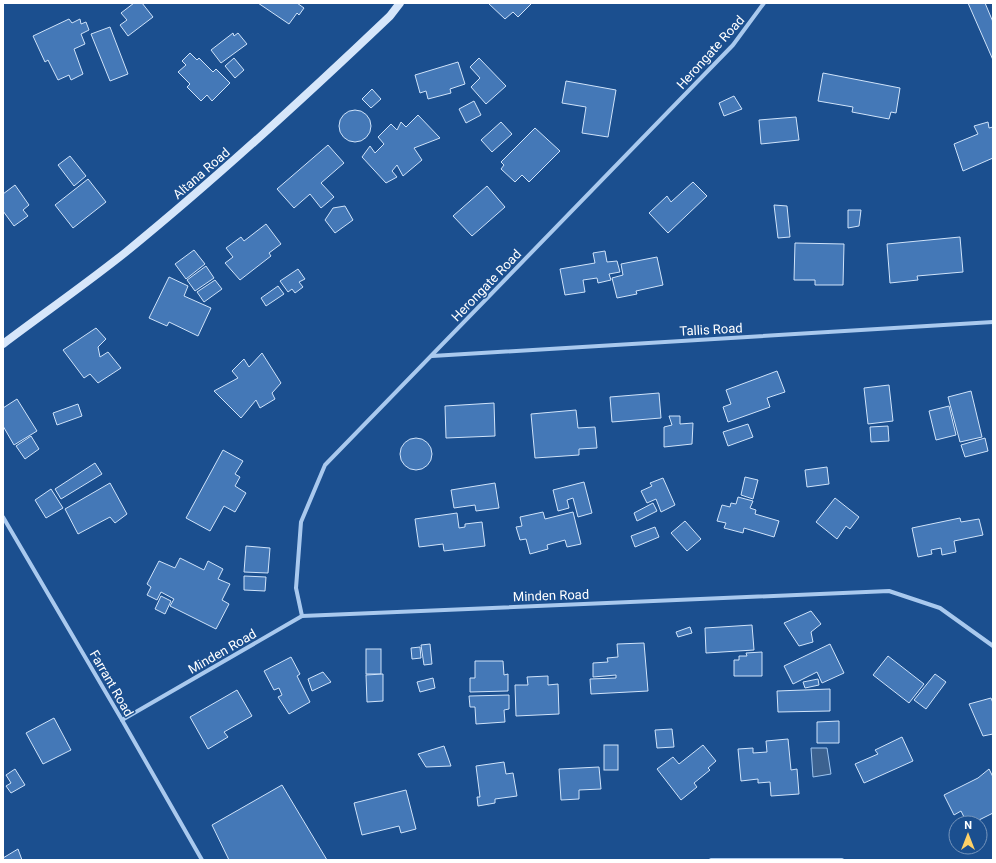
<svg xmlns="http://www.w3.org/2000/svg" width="996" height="863" viewBox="0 0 996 863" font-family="Roboto,sans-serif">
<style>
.water{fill:#3c6290;stroke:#9cc4f0}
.building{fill:#4478b7;stroke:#cfe3fa}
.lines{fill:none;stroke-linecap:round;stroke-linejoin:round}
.minor{stroke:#a9c9ee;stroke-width:4}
.secondary{stroke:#d6e6fa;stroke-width:8}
.labels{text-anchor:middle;stroke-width:3;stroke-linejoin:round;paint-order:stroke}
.street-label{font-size:13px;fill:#fff;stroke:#1b4f8f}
</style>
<rect width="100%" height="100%" fill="#1b4f8f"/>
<polygon class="water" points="811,748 827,748 831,774 813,777"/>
<g class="building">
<polygon points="134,3 142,3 153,17 128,36 120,25 127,20 121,13"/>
<polygon points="258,3 297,3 304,8 299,15 297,13 289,24"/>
<polygon points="488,3 532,3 518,17 513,12 505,19"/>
<polygon points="968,3 985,3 993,22 993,60"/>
<polygon points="69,19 72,23 80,19 81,24 86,22 89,30 81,34 85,44 74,49 83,74 71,80 69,75 58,80 48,60 45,62 33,36"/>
<polygon points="110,27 128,74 110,81 91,34"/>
<polygon points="233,33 234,36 238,33 247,44 221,63 211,50"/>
<polygon points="190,53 197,60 199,58 213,72 216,69 230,83 212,101 207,95 201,101 187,87 190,84 178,72 186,65 182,61"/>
<polygon points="234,58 244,70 235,78 225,66"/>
<polygon points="479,58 506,86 486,104 471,87 480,78 470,67"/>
<polygon points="458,62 465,84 450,89 451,93 428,99 426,91 420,93 415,75"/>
<polygon points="823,73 900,88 896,113 891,112 889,119 852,112 853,107 818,101"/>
<polygon points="566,81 616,90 608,137 582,133 586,107 562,103"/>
<polygon points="372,89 381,99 371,108 362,99"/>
<polygon points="734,96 742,109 724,116 719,103"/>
<polygon points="474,101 481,115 466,123 459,109"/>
<circle cx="355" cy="126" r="16"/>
<polygon points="418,115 440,138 414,148 422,160 403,176 397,165 392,171 397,177 386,183 362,157 370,146 375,153 384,144 378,137 391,124 397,130 401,122 406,127"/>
<polygon points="796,117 799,140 761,144 759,120"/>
<polygon points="501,122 512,134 492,152 481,140"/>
<polygon points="988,122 989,128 993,127 993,158 963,171 954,144 978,134 974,126"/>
<polygon points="535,128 560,151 529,182 522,175 515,182 501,169 504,165 501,162"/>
<polygon points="328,145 344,163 321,183 334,197 321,208 310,194 294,208 277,189"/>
<polygon points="70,156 86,176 74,186 58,165"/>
<polygon points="88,179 106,202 73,228 55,205"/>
<polygon points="693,182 707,196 668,233 649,213 667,196 671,202"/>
<polygon points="15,185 29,205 23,210 28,216 14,226 3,211 3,194"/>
<polygon points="487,186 505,207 472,236 453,216"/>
<polygon points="774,205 787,206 790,237 778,238"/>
<polygon points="345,206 353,220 335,233 325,220 333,208"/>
<polygon points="848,210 861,210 859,226 848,228"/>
<polygon points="266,224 281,244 269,253 271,256 240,280 225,263 233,257 226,248 241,237 244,241"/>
<polygon points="960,237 963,272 917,276 918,280 890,283 887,244"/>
<polygon points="795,243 844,244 843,285 815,285 815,280 794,280"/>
<polygon points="194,250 205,264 186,279 175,264"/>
<polygon points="605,251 607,262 617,261 620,272 609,274 611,280 598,283 597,278 583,280 585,292 565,295 560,269 595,263 593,253"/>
<polygon points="657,257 663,285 636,291 637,294 617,298 612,278 623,275 621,264"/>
<polygon points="206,266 214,278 195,291 187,280"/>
<polygon points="298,269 305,279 299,282 303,287 295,293 292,289 288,292 280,281"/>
<polygon points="169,277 188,286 184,296 211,308 198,336 169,322 167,326 149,318"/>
<polygon points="215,280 222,289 204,302 197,292"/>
<polygon points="278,286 284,294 266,306 261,298"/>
<polygon points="96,328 106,339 98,347 100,357 108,352 121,368 98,383 90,374 84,378 63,350"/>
<polygon points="262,353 281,383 272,393 275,399 260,408 256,400 241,418 214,391 238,378 232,371 244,359 249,367"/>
<polygon points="777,371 785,392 767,398 770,407 728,422 723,407 731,404 726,390"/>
<polygon points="889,385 893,421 868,424 864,388"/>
<polygon points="971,391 982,437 960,442 948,397"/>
<polygon points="659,393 661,418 612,422 610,397"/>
<polygon points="17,399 37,431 14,445 3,426 3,408"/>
<polygon points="494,403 495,436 446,438 445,406"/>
<polygon points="78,404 82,416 57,425 53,413"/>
<polygon points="949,406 956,435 936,440 929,411"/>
<polygon points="576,410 578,428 595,427 597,448 579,449 579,455 535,458 531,414"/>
<polygon points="669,416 680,416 680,424 693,423 692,444 664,447 664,427 672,425"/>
<polygon points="748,424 753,437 728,446 723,432"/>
<polygon points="888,426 889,441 871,442 870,427"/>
<polygon points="31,436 39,449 25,459 16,446"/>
<circle cx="416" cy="454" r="16"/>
<polygon points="985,438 988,451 965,457 961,445"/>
<polygon points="223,450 243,461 235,474 240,477 235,486 246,493 235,512 224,506 210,531 186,518"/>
<polygon points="95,463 102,474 61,499 55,489"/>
<polygon points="827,467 829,484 807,487 805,470"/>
<polygon points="745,477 758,480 753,499 741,495"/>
<polygon points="663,478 675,505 661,512 656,499 647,503 641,491 652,486 650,483"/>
<polygon points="584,482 592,513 578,517 573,498 567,500 569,508 558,511 553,490"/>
<polygon points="110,483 127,514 115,523 110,517 78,534 65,509"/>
<polygon points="495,483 499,508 476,511 475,505 454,508 451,490"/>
<polygon points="51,489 63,508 46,518 35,500"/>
<polygon points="738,497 753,501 750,508 756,510 755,514 779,521 774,537 744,528 743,533 724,528 726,523 717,521 722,505 730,507 731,503 736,504"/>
<polygon points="835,498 859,517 850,529 846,526 837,539 816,522"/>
<polygon points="653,503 657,511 637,521 634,513"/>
<polygon points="543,512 545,519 573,512 581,544 567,547 565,540 547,545 548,549 530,554 526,539 520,540 516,527 522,526 520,517"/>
<polygon points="457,513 459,528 465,527 465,524 482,522 485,546 444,551 443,544 419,547 415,519"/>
<polygon points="960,518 961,522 979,519 983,535 954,541 956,552 942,555 941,548 931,550 932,554 918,557 912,528"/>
<polygon points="685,521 701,539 687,551 671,533"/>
<polygon points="655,527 659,537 635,547 631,536"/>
<polygon points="246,546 270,548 268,573 244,572"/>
<polygon points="180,558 204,570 208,561 223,569 218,579 230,584 222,600 229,604 216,629 170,606 174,599 161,592 157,600 147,595 151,587 147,584 159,561 175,568"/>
<polygon points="244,576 266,577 265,591 244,590"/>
<polygon points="161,596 171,601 165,614 155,609"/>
<polygon points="811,611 821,624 811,632 813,642 799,646 784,623"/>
<polygon points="752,625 754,650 706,653 705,628"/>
<polygon points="690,627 692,633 678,637 676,632"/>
<polygon points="644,643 648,691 591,694 590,679 616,678 616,675 593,677 593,663 608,662 607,658 618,657 617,644"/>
<polygon points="430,644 432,664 424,665 421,645"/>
<polygon points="830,644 844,673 822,683 817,672 793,684 784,666"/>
<polygon points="420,647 421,658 412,659 411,648"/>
<rect x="366" y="649" width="15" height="25"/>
<polygon points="762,652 762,676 734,676 734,660 739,660 739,656 747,656 746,653"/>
<polygon points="888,656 924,684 909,703 873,675"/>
<polygon points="291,657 300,674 297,676 310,702 289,714 278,697 282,695 279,688 274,690 264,671"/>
<polygon points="475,661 503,661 504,675 508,674 508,691 470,692 470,678 475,678"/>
<polygon points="323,672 331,682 312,691 308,679"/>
<polygon points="383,674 383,701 367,702 366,675"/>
<polygon points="935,674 946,682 926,709 914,700"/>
<polygon points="548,676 548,685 558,684 559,714 516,716 515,685 528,685 527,677"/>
<polygon points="433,678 435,688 420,692 417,682"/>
<polygon points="818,679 819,685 805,688 803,682"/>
<polygon points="830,689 830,711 778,712 777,691"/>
<polygon points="237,690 252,716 224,732 228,737 208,749 190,717"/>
<polygon points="509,695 509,709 504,710 505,722 476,724 475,707 470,707 469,696"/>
<polygon points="991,698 993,703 993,734 983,736 969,704"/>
<polygon points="54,718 71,750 43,764 26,733"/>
<polygon points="839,721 839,743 817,743 817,722"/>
<polygon points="672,729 674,747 657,748 655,730"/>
<polygon points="902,737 913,761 864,783 855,764 878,754 875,750"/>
<polygon points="788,739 791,770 797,769 799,794 771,796 770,782 758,783 758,779 741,781 738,749 753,748 753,753 767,752 766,741"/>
<rect x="604" y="745" width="14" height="25"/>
<polygon points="703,745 716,761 708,768 710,770 694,783 697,787 681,800 657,769 673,757 679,764"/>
<polygon points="444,746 451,766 426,767 418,754"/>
<polygon points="504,762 506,774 513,773 517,796 495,799 495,803 478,806 477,797 480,797 476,766"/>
<polygon points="599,767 601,789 579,790 579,799 561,800 559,769"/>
<polygon points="15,769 25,785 11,793 6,786 11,783 6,775"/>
<polygon points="989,769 993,777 993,813 973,823 967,823 961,811 954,815 944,795 978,778"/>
<polygon points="282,785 327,860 229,860 212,825"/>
<polygon points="406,790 416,829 401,833 399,826 362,835 354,803"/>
<polygon points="18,849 22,860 3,860 3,858"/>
</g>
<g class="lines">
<g class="minor">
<polyline points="432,356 993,322"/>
<polyline points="3,517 122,720 202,860"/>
<polyline points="302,616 296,588 301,522 325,465 733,45 764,3"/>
<polyline points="122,720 302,616 889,591 940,608 993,646"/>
<polyline points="711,860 842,860"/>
</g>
<path class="secondary" d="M3 344C44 313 86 284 126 252 218 177 305 97 390 16L400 3"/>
</g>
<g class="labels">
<g class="street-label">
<text transform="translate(710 52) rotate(-48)" y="5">Herongate Road</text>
<text transform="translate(201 173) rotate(-41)" y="5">Altana Road</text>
<text transform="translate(486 285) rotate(-46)" y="5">Herongate Road</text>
<text transform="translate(711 329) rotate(-3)" y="5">Tallis Road</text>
<text transform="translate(551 595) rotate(-2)" y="5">Minden Road</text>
<text transform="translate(222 651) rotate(-30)" y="5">Minden Road</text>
<text transform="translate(112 683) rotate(60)" y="5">Farrant Road</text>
</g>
</g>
<rect width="996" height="863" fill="none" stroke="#ffffff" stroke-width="8"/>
<g transform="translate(968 835)"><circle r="19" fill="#1b4f8f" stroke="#7695bc"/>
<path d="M0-3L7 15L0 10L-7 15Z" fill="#ffd166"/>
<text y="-6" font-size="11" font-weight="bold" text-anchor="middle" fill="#ffffff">N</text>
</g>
</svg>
